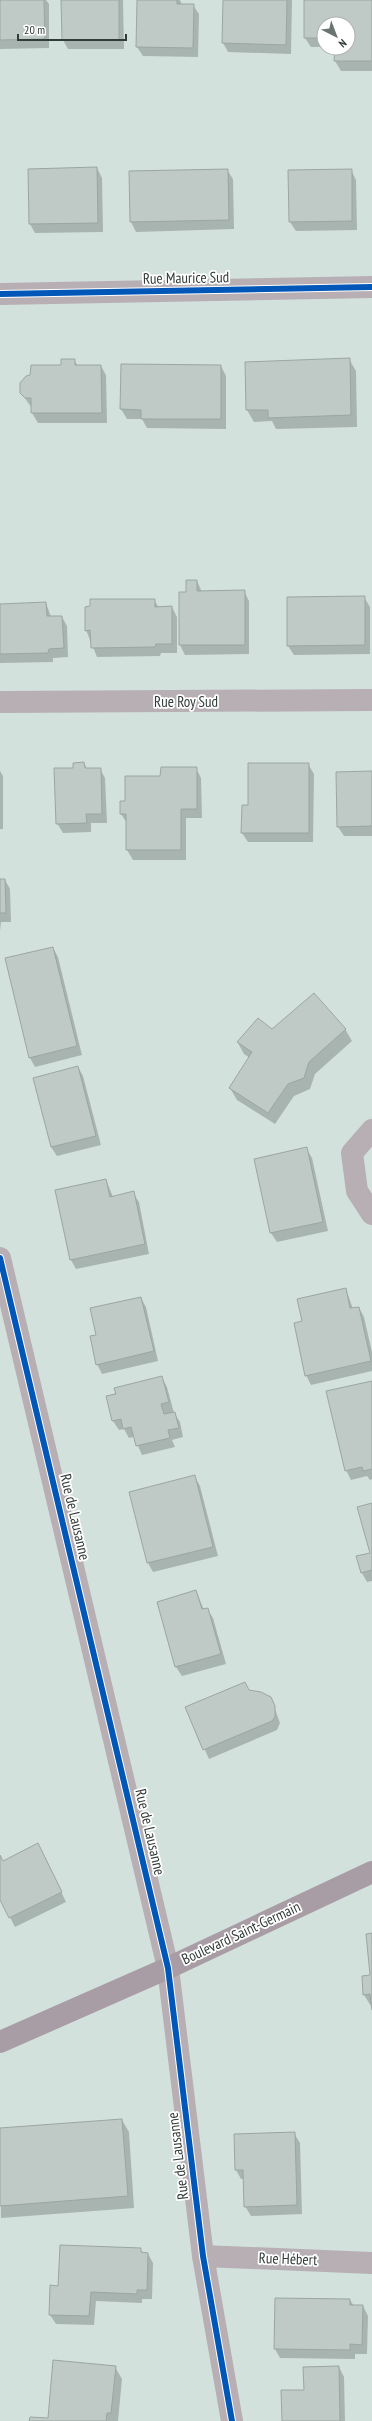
<svg xmlns="http://www.w3.org/2000/svg" width="372" height="2421" viewBox="0 0 372 2421" font-family="'PT Sans Narrow',sans-serif">
<style>
.shadow{fill:#0003}
.building{fill:#bfcac7;stroke:#9aa6a2}
.lines{fill:none;stroke-linecap:round;stroke-linejoin:round}
.minor{stroke:#b7afb4;stroke-width:22}
.major{stroke:#a99da5;stroke-width:22}
.cycleway-casing{stroke:#fff;stroke-width:8}
.cycleway{stroke:#0057b8;stroke-width:6}
.labels{text-anchor:middle;stroke-width:3.5;stroke-linejoin:round;paint-order:stroke}
.street-label{font-size:15px;fill:#313b38;stroke:#fff}
</style>
<rect width="100%" height="100%" fill="#d3e1dd"/>
<g class="shadow">
<polygon points="0,0 46,0 49,4 49,48 0,49"/>
<polygon points="62,0 123,0 124,49 68,49 63,40"/>
<polygon points="138,0 180,0 182,5 193,5 199,14 198,57 143,56 137,47"/>
<polygon points="224,0 292,0 291,54 228,52 223,43"/>
<polygon points="305,0 372,0 372,71 341,71 335,61 336,48 348,48 348,24 324,24 324,47 311,47 305,38"/>
<polygon points="97,168 102,178 103,232 35,233 30,224"/>
<polygon points="227,170 233,179 234,229 136,232 131,222 130,172"/>
<polygon points="351,170 356,180 357,230 296,231 290,222"/>
<polygon points="349,359 356,371 357,427 276,429 272,421 254,422 247,410 246,363"/>
<polygon points="74,360 78,366 101,366 106,375 107,423 38,423 32,413 32,408 21,393"/>
<polygon points="122,365 221,366 226,376 226,429 147,428 142,419 127,419 121,409"/>
<polygon points="197,581 202,592 244,591 249,601 249,654 185,655 180,645 180,593 188,593"/>
<polygon points="364,597 370,607 370,654 294,655 288,646"/>
<polygon points="154,600 159,608 172,607 177,617 177,653 161,653 160,656 97,657 86,630"/>
<polygon points="46,603 51,617 62,617 67,626 68,657 53,658 53,662 0,663 0,605"/>
<polygon points="84,763 87,769 100,769 105,778 107,823 91,823 91,832 63,833 57,823 74,769"/>
<polygon points="308,764 314,774 313,842 248,842 242,833 249,806"/>
<polygon points="196,768 201,778 202,818 186,818 186,860 133,860 127,850 127,823 121,814 121,802 126,802 161,777"/>
<polygon points="0,771 3,776 3,829 0,829"/>
<polygon points="372,772 372,836 344,836 338,827"/>
<polygon points="0,880 5,880 10,889 11,922 1,922 0,931"/>
<polygon points="53,948 58,957 82,1055 35,1067 30,1058"/>
<polygon points="345,1029 352,1041 315,1074 310,1089 294,1096 275,1124 237,1100 230,1088 250,1058 244,1054 238,1043 272,1031"/>
<polygon points="78,1067 83,1076 101,1145 57,1156 51,1147"/>
<polygon points="306,1148 312,1158 328,1231 277,1242 271,1233 255,1159"/>
<polygon points="106,1180 113,1197 133,1193 139,1202 149,1254 76,1269 71,1260"/>
<polygon points="346,1289 353,1309 359,1308 364,1317 372,1352 372,1371 311,1385 306,1375 303,1322"/>
<polygon points="141,1298 146,1307 158,1361 102,1374 97,1364 97,1335"/>
<polygon points="162,1378 167,1387 174,1413 180,1422 183,1437 172,1440 175,1447 142,1455 134,1437 129,1438 124,1429 119,1430 113,1421 107,1396"/>
<polygon points="372,1382 372,1479 370,1480 367,1476 351,1480 346,1470"/>
<polygon points="195,1477 200,1486 218,1556 153,1572 148,1563 130,1493"/>
<polygon points="372,1504 372,1581 367,1582 362,1573 358,1557 371,1554"/>
<polygon points="196,1591 204,1610 207,1609 213,1618 226,1664 182,1676 176,1667 158,1602"/>
<polygon points="249,1692 271,1698 280,1723 277,1730 209,1759 186,1708"/>
<polygon points="43,1854 66,1902 15,1927 0,1898 0,1856 3,1862"/>
<polygon points="372,1934 372,2006 371,2006 364,1995 371,1976"/>
<polygon points="122,2120 129,2132 134,2208 1,2218 0,2129"/>
<polygon points="294,2133 300,2143 302,2214 251,2216 245,2206 244,2179 241,2179 236,2170"/>
<polygon points="140,2249 143,2254 148,2254 153,2263 152,2299 142,2299 142,2303 96,2301 94,2325 56,2324 50,2315 59,2287"/>
<polygon points="350,2300 354,2306 363,2306 368,2316 367,2354 355,2354 355,2359 280,2358 275,2349"/>
<polygon points="115,2367 122,2379 118,2421 30,2421 48,2419"/>
<polygon points="339,2367 344,2377 345,2421 283,2421 305,2391"/>
</g>
<g class="building">
<polygon points="0,0 44,0 45,39 0,40"/>
<polygon points="61,0 119,0 119,40 62,40"/>
<polygon points="137,0 177,0 177,4 194,4 193,48 136,47"/>
<polygon points="223,0 287,0 286,45 222,43"/>
<polygon points="304,0 372,0 372,61 334,61 335,48 348,48 348,24 324,24 324,38 304,38"/>
<polygon points="97,167 98,223 29,224 28,169"/>
<polygon points="228,169 229,220 130,222 129,171"/>
<polygon points="352,169 352,221 289,222 288,170"/>
<polygon points="350,358 351,415 268,418 268,410 246,410 245,362"/>
<polygon points="61,359 75,359 75,365 101,365 102,413 31,413 31,398 25,398 20,393 20,383 26,376 30,375 31,365 61,365"/>
<polygon points="121,364 221,365 221,419 141,419 141,410 120,409"/>
<polygon points="186,580 197,580 197,591 245,590 245,645 179,645 179,592 186,592"/>
<polygon points="365,596 365,645 287,646 287,597"/>
<polygon points="90,599 155,599 155,607 172,606 172,644 156,644 155,647 91,648 90,630 85,631 85,607 90,606"/>
<polygon points="46,602 47,616 62,616 64,648 49,649 48,653 0,654 0,604"/>
<polygon points="84,762 85,768 101,768 102,814 86,814 87,823 56,824 54,768 73,768 73,763"/>
<polygon points="248,763 309,763 309,833 241,833 242,805 248,805"/>
<polygon points="161,767 197,767 197,809 181,809 181,850 126,850 126,814 120,814 120,801 125,801 125,776 160,776"/>
<polygon points="372,771 372,826 337,827 336,772"/>
<polygon points="0,879 5,879 6,913 0,913"/>
<polygon points="53,947 77,1046 29,1058 5,958"/>
<polygon points="314,993 346,1029 309,1062 304,1078 288,1084 268,1113 229,1088 252,1052 237,1042 258,1018 272,1029"/>
<polygon points="78,1066 96,1136 51,1147 33,1078"/>
<polygon points="307,1147 323,1222 270,1233 254,1159"/>
<polygon points="106,1179 110,1197 134,1191 145,1244 70,1260 55,1190"/>
<polygon points="346,1288 350,1308 359,1307 371,1361 305,1376 294,1323 302,1321 297,1299"/>
<polygon points="141,1297 154,1351 96,1365 90,1336 96,1335 90,1308"/>
<polygon points="162,1376 169,1402 161,1404 164,1414 175,1412 179,1428 168,1430 170,1438 136,1446 131,1427 123,1429 121,1419 112,1421 106,1396 116,1394 114,1388"/>
<polygon points="372,1381 372,1469 363,1471 362,1467 345,1471 326,1391"/>
<polygon points="195,1475 213,1547 147,1563 129,1492"/>
<polygon points="372,1503 372,1570 361,1573 356,1556 370,1553 357,1507"/>
<polygon points="196,1590 202,1609 208,1608 221,1654 175,1667 157,1602"/>
<polygon points="245,1682 249,1690 261,1692 271,1697 275,1706 275,1717 272,1721 203,1750 185,1707"/>
<polygon points="38,1843 62,1892 9,1918 0,1900 0,1855 3,1861"/>
<polygon points="372,1933 372,2010 370,1994 363,1995 362,1976 370,1975 366,1934"/>
<polygon points="122,2119 128,2196 0,2206 0,2128"/>
<polygon points="295,2132 297,2205 244,2207 243,2170 235,2170 234,2134"/>
<polygon points="60,2245 141,2248 141,2252 148,2253 147,2290 137,2290 137,2294 91,2292 89,2316 49,2315 50,2285 58,2286"/>
<polygon points="275,2298 350,2299 350,2305 363,2305 362,2345 350,2344 350,2350 274,2349"/>
<polygon points="53,2360 116,2366 111,2413 107,2413 106,2421 29,2421 30,2417 48,2418"/>
<polygon points="339,2366 340,2421 282,2421 281,2390 304,2390 303,2367"/>
</g>
<g class="lines">
<g class="minor">
<polyline points="0,294 372,287"/>
<polyline points="0,702 372,700"/>
<polyline points="372,1130 352,1153 357,1191 372,1214"/>
<polyline points="0,1258 168,1968 203,2256 232,2421"/>
<polyline points="203,2256 372,2263"/>
</g>
<polyline class="major" points="0,2042 168,1968 372,1872"/>
<defs>
<g id="cycleway">
<polyline points="0,294 372,287"/>
<polyline points="0,1258 168,1968 203,2256 232,2421"/>
</g>
</defs>
<use href="#cycleway" class="cycleway-casing"/>
<use href="#cycleway" class="cycleway"/>
</g>
<g class="labels">
<g class="street-label">
<text transform="translate(186 278) rotate(-1)" y="5">Rue Maurice Sud</text>
<text x="186" y="707">Rue Roy Sud</text>
<text transform="translate(75 1517) rotate(77)" y="5">Rue de Lausanne</text>
<text transform="translate(150 1832) rotate(77)" y="5">Rue de Lausanne</text>
<text transform="translate(241 1933) rotate(-25)" y="5">Boulevard Saint-Germain</text>
<text transform="translate(178 2156) rotate(-97)" y="5">Rue de Lausanne</text>
<text transform="translate(288 2259) rotate(2)" y="5">Rue Hébert</text>
</g>
</g>
<g transform="translate(336 36) rotate(138)"><circle r="19" fill="#ffffff" stroke="#adb1af"/>
<path d="M0-3L7 15L0 10L-7 15Z" fill="#6a7572"/>
<text y="-6" font-size="11" font-weight="bold" text-anchor="middle" fill="#313b38">N</text>
</g>
<path d="M18 34v6h108v-6" fill="none" stroke="#313b38" stroke-width="2"/>
<text x="24" y="34" font-size="12" fill="#313b38" stroke="#ffffff" stroke-width="3" paint-order="stroke">20 m</text>
</svg>
